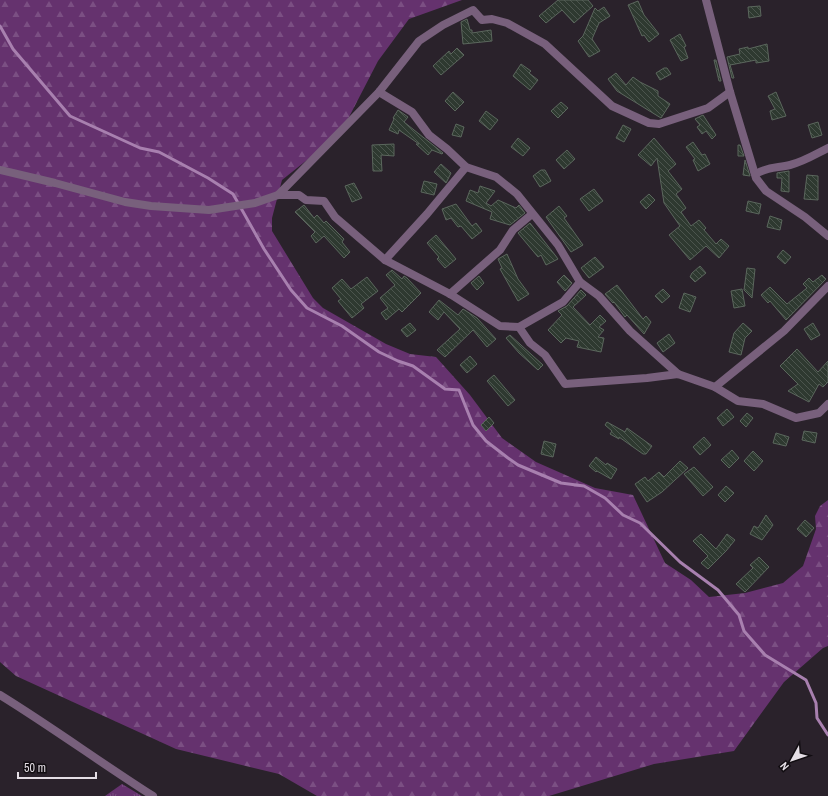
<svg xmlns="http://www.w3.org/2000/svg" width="828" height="796" viewBox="0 0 828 796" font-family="'Archivo Narrow',sans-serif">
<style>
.grass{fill:url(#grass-tufts)}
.forest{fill:url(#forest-firs)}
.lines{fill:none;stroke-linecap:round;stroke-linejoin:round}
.stream{stroke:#a880af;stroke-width:3}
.building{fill:url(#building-back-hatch);stroke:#5b675d}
.minor{stroke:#78607c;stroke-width:8}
.tertiary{stroke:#78607c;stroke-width:8}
</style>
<defs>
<pattern id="grass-tufts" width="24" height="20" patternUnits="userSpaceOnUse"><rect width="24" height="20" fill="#65326e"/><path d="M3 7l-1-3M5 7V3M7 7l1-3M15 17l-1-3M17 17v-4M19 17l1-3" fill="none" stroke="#7b4f83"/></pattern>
<pattern id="forest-firs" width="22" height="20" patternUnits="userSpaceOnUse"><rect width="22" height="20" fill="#65326e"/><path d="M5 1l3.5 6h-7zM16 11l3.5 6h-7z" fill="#7b4f83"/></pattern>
<pattern id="building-back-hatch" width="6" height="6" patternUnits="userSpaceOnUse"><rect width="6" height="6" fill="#2e3930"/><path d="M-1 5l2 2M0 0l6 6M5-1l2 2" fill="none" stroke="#4c554e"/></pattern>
</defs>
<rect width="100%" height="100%" fill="#2a222b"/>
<polygon class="grass" points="122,784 142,796 105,796"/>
<polygon class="forest" points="0,0 462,0 409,19 378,61 348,119 322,148 282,180 272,218 272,231 313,298 323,308 386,344 410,354 436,357 470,395 502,438 536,462 595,488 633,495 665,563 691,580 709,597 745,593 783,583 803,566 816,529 815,516 820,506 828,500 828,646 823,648 784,682 734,751 654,764 549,796 317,796 279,774 176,749 16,676 0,662"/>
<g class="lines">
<polyline class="stream" points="0,26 13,49 70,116 140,148 159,152 208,178 233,194 264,249 291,290 307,308 342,326 379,352 398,361 413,366 445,389 459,390 473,425 486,441 508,458 518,465 561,483 584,486 605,498 623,515 640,523 680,562 718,590 739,615 744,631 765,655 806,680 816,703 817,718 828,735"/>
</g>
<g class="building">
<polygon points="558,0 588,0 593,6 574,23 562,10 546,23 539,16"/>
<polygon points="638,1 644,15 659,34 649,42 644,35 642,36 628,5"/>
<polygon points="760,6 761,16 749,18 748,7"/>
<polygon points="604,7 610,16 599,23 592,39 600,51 589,57 578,41 583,36 595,8 598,11"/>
<polygon points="467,19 470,30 472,30 472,33 491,30 492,41 463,44 461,22"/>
<polygon points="680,34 686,46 684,47 688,58 681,61 670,40"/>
<polygon points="767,44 769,61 756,63 756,60 730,65 734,78 732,78 727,57 740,54 739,49 748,47 748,49"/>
<polygon points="457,48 464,55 441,75 433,66 449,51 451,54"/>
<polygon points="714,60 716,60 721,81 719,81"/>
<polygon points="521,64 531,71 529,73 538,80 530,90 513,76"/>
<polygon points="664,68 667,68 671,74 660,80 656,73"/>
<polygon points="616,73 626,85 633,77 640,82 658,91 658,96 670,104 661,118 617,91 608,79"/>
<polygon points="453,92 464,102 455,111 445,101"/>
<polygon points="776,92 786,116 772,120 770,111 775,109 768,96"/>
<polygon points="561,102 568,108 558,118 551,111"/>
<polygon points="398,110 408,117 404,122 443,153 442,154 432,150 428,155 416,144 419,144 399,130 398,134 389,130 394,119 393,118"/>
<polygon points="486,111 498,120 490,130 479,121"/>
<polygon points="703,115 716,135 712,139 706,131 702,134 697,127 700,125 695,119"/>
<polygon points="818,122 822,135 812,138 808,125"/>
<polygon points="456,124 464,127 461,137 452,135"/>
<polygon points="623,125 631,129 624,142 616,138"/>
<polygon points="518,138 530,148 523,156 511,147"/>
<polygon points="654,138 676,164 668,171 682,189 676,194 686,208 681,212 691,226 699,220 706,228 704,230 716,244 721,239 729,246 719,258 706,246 690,260 669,235 680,226 664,203 657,158 651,166 638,155"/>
<polygon points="693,142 702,155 705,154 710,164 698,171 693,160 695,159 686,147"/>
<polygon points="394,144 394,156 381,155 382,171 373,171 372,145"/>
<polygon points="738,145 740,145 744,156 738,156"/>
<polygon points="567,150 575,159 564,169 556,160"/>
<polygon points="745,160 750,176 743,175"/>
<polygon points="441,164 451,173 446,183 434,172"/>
<polygon points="541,170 545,170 551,181 540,187 533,176"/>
<polygon points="789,171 789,192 781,191 782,178 777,178 777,173"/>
<polygon points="807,175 818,176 818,200 804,199"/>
<polygon points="424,181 437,184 434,195 421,192"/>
<polygon points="354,183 362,198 352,202 345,186"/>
<polygon points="480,186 495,191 486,203 491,206 498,200 516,208 519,205 525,213 510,225 490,219 492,212 466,201 470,190 478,193"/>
<polygon points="594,189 603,201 589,211 580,199"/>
<polygon points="649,194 655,200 646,209 640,202"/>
<polygon points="748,201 761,204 759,214 746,211"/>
<polygon points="456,204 472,226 476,223 482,231 472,239 461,226 458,227 451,218 446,220 442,209"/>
<polygon points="304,205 314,218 317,215 324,223 326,221 344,239 342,242 350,252 344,258 324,236 316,243 311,236 315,232 295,212"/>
<polygon points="559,206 567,216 564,218 583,245 571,252 546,217"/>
<polygon points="770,216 782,220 780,230 767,227"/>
<polygon points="530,223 555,255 558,259 546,265 541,255 538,257 518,233"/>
<polygon points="436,235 456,259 445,268 437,259 439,257 427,243"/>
<polygon points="783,250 791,257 785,264 777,257"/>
<polygon points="507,254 518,279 529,294 518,301 500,269 502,268 498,259"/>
<polygon points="595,257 604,267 589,278 581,268"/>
<polygon points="700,266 706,273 695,282 690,277 692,273"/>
<polygon points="747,268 755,269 752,298 744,290"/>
<polygon points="392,270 402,279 404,276 407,278 421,293 402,312 399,309 386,320 381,313 388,308 380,298 395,285 386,275"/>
<polygon points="564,275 572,283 565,291 557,282"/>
<polygon points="822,275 826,279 786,320 770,301 768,303 761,295 770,287 787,304 807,288 803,284 809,278 813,282"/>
<polygon points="479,276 484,283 477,290 471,283"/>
<polygon points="367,277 378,291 361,304 364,308 352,318 338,301 341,299 332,288 342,279 351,289"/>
<polygon points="617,285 643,319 646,316 651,322 644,334 627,315 625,317 614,302 613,303 605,294"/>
<polygon points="663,289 670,296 662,303 655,296"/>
<polygon points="742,289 745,306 734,308 731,291"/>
<polygon points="581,290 586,295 573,307 590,325 600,315 606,321 599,327 604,330 598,337 604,338 601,352 577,347 579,341 566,338 561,343 548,330 562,315 558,311 567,306"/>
<polygon points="684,293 696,297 690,312 679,308"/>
<polygon points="439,300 458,315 463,309 477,318 496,339 487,347 473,330 445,357 437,350 460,329 444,312 438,320 429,312"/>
<polygon points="410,323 416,330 407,337 401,330"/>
<polygon points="743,323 752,331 745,338 741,355 729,352 734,333"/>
<polygon points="813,323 820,335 811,340 804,329"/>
<polygon points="669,334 675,343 663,352 657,343"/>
<polygon points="510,335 543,365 538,370 519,353 506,338"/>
<polygon points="797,349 818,372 828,361 828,382 823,387 819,384 809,402 788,391 798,384 780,366"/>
<polygon points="470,356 477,364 467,373 460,365"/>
<polygon points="494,375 515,400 508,406 487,381"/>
<polygon points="727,409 734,417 723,426 717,418"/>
<polygon points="747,413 753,418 746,427 740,421"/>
<polygon points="489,417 494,423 486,431 481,425"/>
<polygon points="607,422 625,432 627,428 652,446 646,454 643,454 619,437 619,439 610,434 612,431 605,425"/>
<polygon points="804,431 817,433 815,443 802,440"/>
<polygon points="776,433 789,437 786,446 773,443"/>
<polygon points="704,437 711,445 700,455 693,447"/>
<polygon points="544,441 556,444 553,457 541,454"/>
<polygon points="732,450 739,458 729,468 721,460"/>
<polygon points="753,451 763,461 754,471 744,461"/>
<polygon points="596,457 606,465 607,463 617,469 611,479 597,471 596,472 589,466"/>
<polygon points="680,461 688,468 662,492 647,502 635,484 645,477 648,481 659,472 664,477"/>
<polygon points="694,467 713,487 703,496 684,474"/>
<polygon points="726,486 734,493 725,502 718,495"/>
<polygon points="766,515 773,525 762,540 750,534 754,526 758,528"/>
<polygon points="805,520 814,528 806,537 797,529"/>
<polygon points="701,534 716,549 727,534 735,540 726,551 708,569 701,563 708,556 693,541"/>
<polygon points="759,557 769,567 745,592 736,584 753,568 750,565"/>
</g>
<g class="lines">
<g class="minor">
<polyline points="706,0 730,92 756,178 766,191 805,217 828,236"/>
<polyline points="379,92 412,112 429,135 447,149 466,167 496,177 517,194 558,245 580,282 599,296 630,331 678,374"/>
<polyline points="0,170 55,183 125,202 151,206 209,210 255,203 278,195 299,195 306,200 324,201 335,217 385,260 450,294 500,326 519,327 530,343 545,355 565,384 647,378 678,374 715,387 738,401 763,404 796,418 819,413 828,404"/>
<path d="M756 174C766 167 778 168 790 165 803 162 816 154 828 148"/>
<polyline points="278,195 379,92 419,41 443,25 473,10 482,20 492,19 507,23 545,44 612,106 649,123 659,124 708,108 730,92"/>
<polyline points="385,260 427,214 466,167"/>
<polyline points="450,294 500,250 513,230 532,214"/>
<polyline points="519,327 563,302 580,282"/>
<polyline points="715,387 784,331 828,286"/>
</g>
<path class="tertiary" d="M0 695C52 727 101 763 153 796"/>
</g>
<g transform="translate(792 760) rotate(230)" stroke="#110d11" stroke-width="3" paint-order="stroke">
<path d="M0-3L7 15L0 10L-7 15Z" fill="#e4dee5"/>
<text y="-6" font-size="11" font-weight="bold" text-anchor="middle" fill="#e4dee5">N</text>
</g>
<path d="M18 772v6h78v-6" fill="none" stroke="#e4dee5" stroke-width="2"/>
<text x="24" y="772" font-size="12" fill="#e4dee5" stroke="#110d11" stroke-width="3" paint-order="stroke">50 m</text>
</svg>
